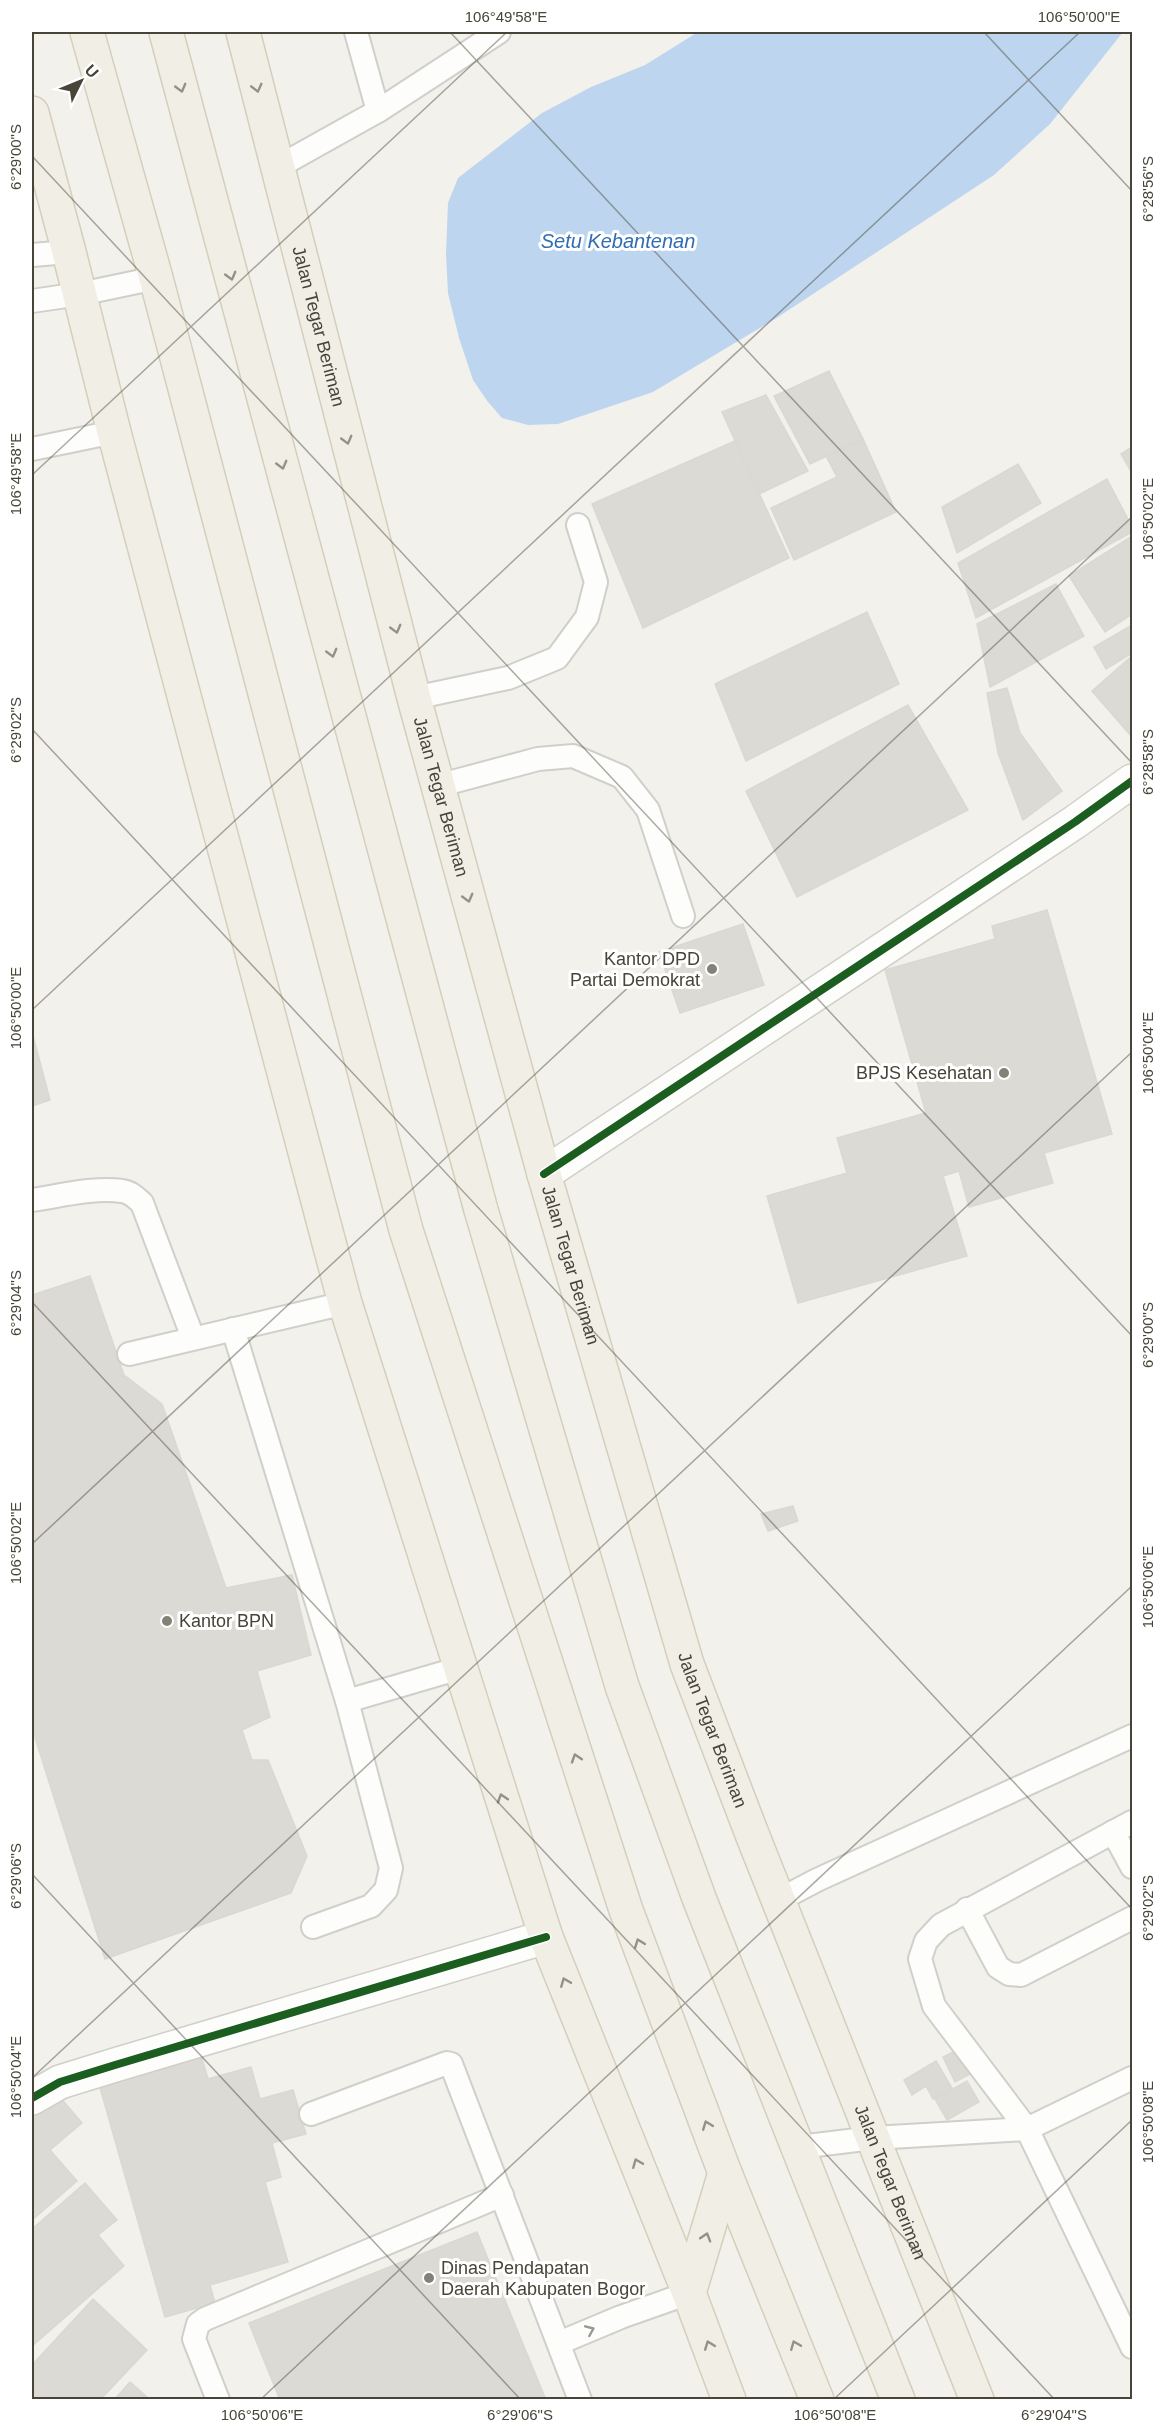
<svg xmlns="http://www.w3.org/2000/svg" width="1164" height="2431" viewBox="0 0 1164 2431" font-family="Arial,sans-serif">
<style>
.water{fill:#bed5ef}
.building{fill:#dcdad4;stroke:#dad8d2;stroke-width:1.5}
.lines{fill:none;stroke-linecap:round;stroke-linejoin:round}
.service-casing{stroke:#d0cfca;stroke-width:26}
.minor-casing{stroke:#d0cfca;stroke-width:36}
.primary-casing{stroke:#d4cfba;stroke-width:36}
.service{stroke:#fdfdfc;stroke-width:22}
.minor{stroke:#fdfdfc;stroke-width:33}
.primary{stroke:#f1efe5;stroke-width:33}
.cycleway-casing{stroke:#fff;stroke-width:11}
.cycleway{stroke:#1b5e20;stroke-width:8}
.oneway{stroke:#949186}
.oneway2{stroke:#999790}
.ticks{fill:none;stroke:#484438;stroke-width:1.5;stroke-opacity:0.45}
.poi-dot{fill:#848177;stroke:#fff;stroke-width:2}
.labels{text-anchor:middle;stroke-width:6;stroke-linejoin:round;paint-order:stroke}
.street-label{font-size:18px;fill:#484438;stroke:#fff}
.poi-label{font-size:18px;fill:#484438;stroke:#fff;text-anchor:end}
.water-label{font-size:20px;font-style:italic;fill:#316db4;stroke:#fff}
.neatline{fill:none;stroke:#484438;stroke-width:2}
.ticks-label{font-size:15px;text-anchor:middle;fill:#484438}
</style>
<rect width="100%" height="100%" fill="#f2f1ec"/>
<polygon class="water" points="698,32 1123,32 1050,124 994,175 775,319 653,392 558,424 528,425 502,418 488,402 473,380 459,338 448,293 446,254 448,203 458,178 542,113 591,87 645,65"/>
<g class="building">
<polygon points="829,371 863,439 810,464 774,396"/>
<polygon points="766,395 808,471 759,494 722,412"/>
<polygon points="863,439 896,512 794,560 771,508 837,477 826,456"/>
<polygon points="735,441 789,558 643,628 592,504"/>
<polygon points="1132,447 1132,473 1121,454"/>
<polygon points="1018,464 1041,503 957,553 942,507"/>
<polygon points="1107,479 1132,527 1132,532 976,618 958,563"/>
<polygon points="1132,536 1132,614 1105,632 1069,576"/>
<polygon points="1056,584 1084,636 990,687 977,624"/>
<polygon points="867,612 899,684 746,761 715,684"/>
<polygon points="1132,625 1132,653 1106,669 1094,647"/>
<polygon points="1132,656 1132,737 1092,691"/>
<polygon points="1007,688 1020,733 1062,791 1023,820 998,753 987,693"/>
<polygon points="908,705 968,810 797,897 746,791"/>
<polygon points="1047,910 1112,1134 1044,1153 1053,1183 969,1207 959,1171 943,1176 967,1256 798,1303 767,1196 847,1173 837,1138 926,1113 885,970 995,939 992,926"/>
<polygon points="743,924 764,985 680,1013 659,952"/>
<polygon points="32,1032 50,1100 32,1106"/>
<polygon points="90,1276 124,1375 162,1404 226,1588 292,1575 311,1655 257,1671 270,1717 242,1730 252,1760 268,1760 307,1856 291,1893 105,1959 32,1728 32,1295"/>
<polygon points="793,1506 798,1521 768,1531 761,1514"/>
<polygon points="961,2048 974,2072 955,2082 943,2057"/>
<polygon points="201,2055 208,2079 251,2067 260,2099 293,2090 306,2134 272,2143 281,2177 265,2182 288,2262 210,2285 215,2303 165,2317 99,2084"/>
<polygon points="936,2061 952,2088 933,2099 926,2086 912,2095 904,2080"/>
<polygon points="967,2081 979,2102 947,2120 935,2099"/>
<polygon points="59,2096 82,2123 50,2150 77,2181 32,2220 32,2119"/>
<polygon points="85,2183 117,2220 98,2235 124,2266 32,2346 32,2229"/>
<polygon points="477,2232 546,2400 280,2400 249,2323"/>
<polygon points="93,2299 147,2350 100,2400 32,2400 32,2365"/>
<polygon points="130,2382 148,2398 147,2400 114,2400"/>
</g>
<g class="lines">
<defs>
<g id="service">
<polyline points="378,111 499,32"/>
<polyline points="276,168 378,111 356,32"/>
<polyline points="32,255 69,252"/>
<polyline points="32,301 80,294 156,278"/>
<polyline points="32,449 114,432"/>
<polyline points="414,698 508,678 557,658 587,617 596,582 578,525"/>
<polyline points="437,786 538,759 573,756 622,777 648,810 683,916"/>
<path d="M32 1200C60 1196 93 1187 122 1191 131 1192 136 1198 142 1203L193 1338"/>
<polyline points="233,1329 347,1701 391,1868 386,1890 371,1906 313,1927"/>
<polyline points="129,1354 345,1303"/>
<polyline points="347,1701 460,1668"/>
<polyline points="1113,1832 1132,1867"/>
<polyline points="779,1900 817,1880 1132,1736"/>
<polyline points="967,1909 998,1967 1009,1974 1021,1975 1132,1918"/>
<polyline points="1132,2078 1027,2129 1132,2347"/>
<polyline points="311,2114 447,2063 451,2064 580,2400"/>
<polyline points="1027,2129 934,2006 920,1959 926,1941 941,1925 1132,1822"/>
<polyline points="799,2147 873,2138 1027,2129"/>
<polyline points="559,2343 621,2317 689,2293"/>
<polyline points="218,2400 194,2339 198,2324 205,2319 502,2195"/>
</g>
<g id="minor">
<polyline points="544,1174 1075,822 1132,781"/>
<polyline points="32,2098 60,2082 115,2065 546,1937"/>
</g>
<g id="primary">
<polyline points="87,32 156,278 406,1230 626,1910 725,2173 817,2400"/>
<polyline points="166,32 481,1210 622,1686 699,1898 898,2400"/>
<path id="s1" d="M243 32 414 698 544 1174 687 1664 752 1834 977 2400"/>
<polyline points="32,113 69,252 114,432 345,1303 546,1937 689,2293 729,2400"/>
<polyline points="689,2293 725,2173"/>
</g>
</defs>
<use href="#service" class="service-casing"/>
<use href="#minor" class="minor-casing"/>
<use href="#primary" class="primary-casing"/>
<use href="#service" class="service"/>
<use href="#minor" class="minor"/>
<use href="#primary" class="primary"/>
<defs>
<g id="cycleway">
<polyline points="544,1174 1075,822 1132,781"/>
<polyline points="32,2098 60,2082 115,2065 546,1937"/>
</g>
</defs>
<use href="#cycleway" class="cycleway-casing"/>
<use href="#cycleway" class="cycleway"/>
</g>
<defs><path id="oneway-chevron" d="M-2-3.5L2.5 0L-2 3.5" fill="none" stroke-width="1.6" stroke-linecap="round" stroke-linejoin="round" transform="scale(1.5)"/></defs>
<g class="oneway">
<use href="#oneway-chevron" transform="translate(181 88) rotate(75)"/>
<use href="#oneway-chevron" transform="translate(257 88) rotate(76)"/>
<use href="#oneway-chevron" transform="translate(231 276) rotate(75)"/>
<use href="#oneway-chevron" transform="translate(347 440) rotate(75)"/>
<use href="#oneway-chevron" transform="translate(282 465) rotate(75)"/>
<use href="#oneway-chevron" transform="translate(396 629) rotate(75)"/>
<use href="#oneway-chevron" transform="translate(332 653) rotate(75)"/>
<use href="#oneway-chevron" transform="translate(468 898) rotate(75)"/>
<use href="#oneway-chevron" transform="translate(576 1758) rotate(-108)"/>
<use href="#oneway-chevron" transform="translate(502 1798) rotate(-108)"/>
<use href="#oneway-chevron" transform="translate(639 1943) rotate(-111)"/>
<use href="#oneway-chevron" transform="translate(565 1982) rotate(-112)"/>
<use href="#oneway-chevron" transform="translate(707 2125) rotate(-111)"/>
<use href="#oneway-chevron" transform="translate(637 2163) rotate(-112)"/>
<use href="#oneway-chevron" transform="translate(706 2237) rotate(-73)"/>
<use href="#oneway-chevron" transform="translate(709 2345) rotate(-111)"/>
<use href="#oneway-chevron" transform="translate(795 2345) rotate(-112)"/>
</g>
<use class="oneway2" href="#oneway-chevron" transform="translate(590 2330) rotate(-23)"/>
<path class="ticks" d="M450 32 1132 763M984 32 1132 191M32 156 1132 1336M32 475 507 32M32 729 1132 1909M32 1010 1080 32M32 1302 1055 2400M32 1544 1132 517M32 1874 521 2400M32 2078 1132 1052M260 2400 1132 1586M833 2400 1132 2120"/>
<g class="poi-dot">
<circle cx="712" cy="969" r="6"/>
<circle cx="1004" cy="1073" r="6"/>
<circle cx="167" cy="1621" r="6"/>
<circle cx="429" cy="2278" r="6"/>
</g>
<g class="labels">
<g class="street-label">
<text dy="6" stroke="none"><textPath href="#s1" startOffset="304">Jalan Tegar Beriman</textPath></text>
<text dy="6" stroke="none"><textPath href="#s1" startOffset="790">Jalan Tegar Beriman</textPath></text>
<text dy="6" stroke="none"><textPath href="#s1" startOffset="1276">Jalan Tegar Beriman</textPath></text>
<text dy="6" stroke="none"><textPath href="#s1" startOffset="1762">Jalan Tegar Beriman</textPath></text>
<text dy="6" stroke="none"><textPath href="#s1" startOffset="2248">Jalan Tegar Beriman</textPath></text>
</g>
<g class="poi-label">
<text x="700" y="965">Kantor DPD<tspan x="700" dy="21">Partai Demokrat</tspan></text>
<text x="992" y="1079">BPJS Kesehatan</text>
<text x="179" y="1627" text-anchor="start">Kantor BPN</text>
<text x="441" y="2274" text-anchor="start">Dinas Pendapatan<tspan x="441" dy="21">Daerah Kabupaten Bogor</tspan></text>
</g>
<g class="water-label">
<text x="618" y="248">Setu Kebantenan</text>
</g>
</g>
<rect width="1164" height="2431" fill="none" stroke="#ffffff" stroke-width="66"/>
<g transform="translate(81 81) rotate(47)" stroke="#ffffff" stroke-width="4.5" paint-order="stroke">
<path d="M0-4.5L10 22L0 15L-10 22Z" fill="#484438"/>
<text y="-9" font-size="16" font-weight="bold" text-anchor="middle" fill="#484438">U</text>
</g>
<rect x="33" y="33" width="1098" height="2365" class="neatline"/>
<g class="ticks-label">
<text x="506" y="22">106°49'58"E</text>
<text x="1079" y="22">106°50'00"E</text>
<text transform="translate(16 157) rotate(-90)" y="5">6°29'00"S</text>
<text transform="translate(1148 189) rotate(-90)" y="5">6°28'56"S</text>
<text transform="translate(16 474) rotate(-90)" y="5">106°49'58"E</text>
<text transform="translate(1148 519) rotate(-90)" y="5">106°50'02"E</text>
<text transform="translate(16 730) rotate(-90)" y="5">6°29'02"S</text>
<text transform="translate(1148 762) rotate(-90)" y="5">6°28'58"S</text>
<text transform="translate(16 1008) rotate(-90)" y="5">106°50'00"E</text>
<text transform="translate(1148 1053) rotate(-90)" y="5">106°50'04"E</text>
<text transform="translate(16 1303) rotate(-90)" y="5">6°29'04"S</text>
<text transform="translate(1148 1335) rotate(-90)" y="5">6°29'00"S</text>
<text transform="translate(16 1543) rotate(-90)" y="5">106°50'02"E</text>
<text transform="translate(1148 1587) rotate(-90)" y="5">106°50'06"E</text>
<text transform="translate(16 1876) rotate(-90)" y="5">6°29'06"S</text>
<text transform="translate(1148 1908) rotate(-90)" y="5">6°29'02"S</text>
<text transform="translate(16 2077) rotate(-90)" y="5">106°50'04"E</text>
<text transform="translate(1148 2122) rotate(-90)" y="5">106°50'08"E</text>
<text x="262" y="2420">106°50'06"E</text>
<text x="520" y="2420">6°29'06"S</text>
<text x="835" y="2420">106°50'08"E</text>
<text x="1054" y="2420">6°29'04"S</text>
</g>
</svg>
